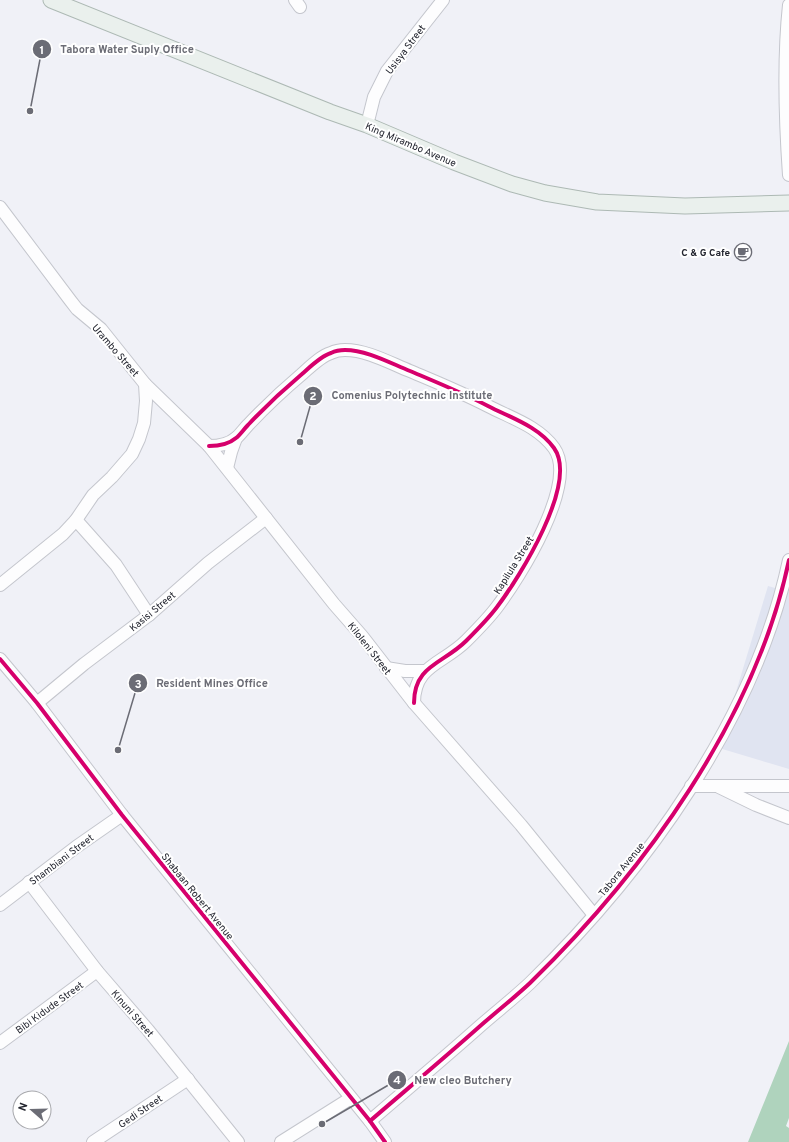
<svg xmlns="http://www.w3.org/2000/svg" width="789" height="1142" viewBox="0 0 789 1142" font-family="Overpass,sans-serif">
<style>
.built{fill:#e0e4f1}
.forest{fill:#afd3bd}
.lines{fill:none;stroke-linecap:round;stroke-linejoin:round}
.minor-casing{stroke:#c4c6cd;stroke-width:14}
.major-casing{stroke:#adb9b4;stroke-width:17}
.minor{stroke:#fdfdfe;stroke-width:12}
.major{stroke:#eaf0ed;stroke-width:15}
.cycleway-casing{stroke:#fff;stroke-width:6}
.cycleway{stroke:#d6006c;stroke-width:4}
.labels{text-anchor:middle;stroke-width:4;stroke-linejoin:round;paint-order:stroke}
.street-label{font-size:10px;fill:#23252f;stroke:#fff}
.poi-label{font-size:10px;font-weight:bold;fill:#23252f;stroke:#fff;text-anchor:end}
.leader{fill:none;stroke:#6b6c75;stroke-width:1.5}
.callout-dot{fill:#6b6c75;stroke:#fff;stroke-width:1.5}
.mark-label{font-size:12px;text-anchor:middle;font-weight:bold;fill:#fff}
.callout-label{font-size:11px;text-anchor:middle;font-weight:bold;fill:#6b6c75;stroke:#fff;stroke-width:4;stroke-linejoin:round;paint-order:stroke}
</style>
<rect width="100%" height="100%" fill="#f0f1f7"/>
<polygon class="built" points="768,586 789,592 789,769 719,748"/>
<polygon class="forest" points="789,1041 789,1118 786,1126 789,1128 789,1142 748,1142"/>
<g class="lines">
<defs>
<g id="minor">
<polyline points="295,0 300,7"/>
<path d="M789 5C783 61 785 118 789 175"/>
<polyline points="367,125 374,97 387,71 443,0"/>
<polyline points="0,207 70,300 77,309 101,329 145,384 146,401 144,423 139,439 132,454 112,477 93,495 76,520 63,534 0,585"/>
<polyline points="145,384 209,446 334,604 362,636 414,703 521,825 594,915"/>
<path d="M209 446C217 446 229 444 236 438 240 435 244 429 248 425 265 407 283 390 302 374 311 366 321 356 331 353 335 351 341 350 345 350 367 350 390 363 410 371 436 382 463 393 488 406 511 418 538 426 554 448 579 483 519 578 497 607 488 619 476 631 466 641 443 664 414 665 414 703"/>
<polyline points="227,468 231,452 236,438"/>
<polyline points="76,520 116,565 149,615"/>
<polyline points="0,659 37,703 122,815 370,1121 385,1142"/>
<polyline points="386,668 405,671 425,671"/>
<polyline points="37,703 84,664 149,615 208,563 266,518"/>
<polyline points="691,786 789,786"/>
<polyline points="719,787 756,805 789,818"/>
<polyline points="29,882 97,971 148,1030 238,1142"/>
<polyline points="0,905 76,847 122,815"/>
<polyline points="0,1043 97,971"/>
<path d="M370 1121C406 1090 443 1059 479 1027 496 1012 514 998 530 983 644 872 756 718 789 560"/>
<polyline points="93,1142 188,1079"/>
<polyline points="281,1142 351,1098"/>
</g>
<polyline id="major" points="51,0 330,112 367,125 454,162 512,184 545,193 597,202 685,206 789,203"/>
</defs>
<use href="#minor" class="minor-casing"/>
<use href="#major" class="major-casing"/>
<use href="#minor" class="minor"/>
<use href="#major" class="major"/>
<defs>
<g id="cycleway">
<path d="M209 446C217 446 229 444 236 438 240 435 244 429 248 425 265 407 283 390 302 374 311 366 321 356 331 353 335 351 341 350 345 350 367 350 390 363 410 371 436 382 463 393 488 406 511 418 538 426 554 448 579 483 519 578 497 607 488 619 476 631 466 641 443 664 414 665 414 703"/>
<polyline points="0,659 37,703 122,815 370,1121 385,1142"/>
<path d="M370 1121C406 1090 443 1059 479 1027 496 1012 514 998 530 983 644 872 756 718 789 560"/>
</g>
</defs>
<use href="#cycleway" class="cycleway-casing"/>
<use href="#cycleway" class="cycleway"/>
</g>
<defs>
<symbol id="cafe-ring" viewBox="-11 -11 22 22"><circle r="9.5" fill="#fff" stroke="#6b6c75" stroke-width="1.5"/><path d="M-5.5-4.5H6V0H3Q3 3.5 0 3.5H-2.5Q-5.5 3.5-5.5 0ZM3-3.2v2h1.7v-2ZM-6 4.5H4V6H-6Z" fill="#6b6c75"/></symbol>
</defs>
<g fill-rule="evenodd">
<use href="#cafe-ring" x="733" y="242" width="20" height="20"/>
</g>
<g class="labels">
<g class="street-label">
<text transform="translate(405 49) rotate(-53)" y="4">Usisya Street</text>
<text transform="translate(411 144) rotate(23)" y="4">King Mirambo Avenue</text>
<text transform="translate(116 350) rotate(49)" y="4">Urambo Street</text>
<text transform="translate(513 565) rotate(-58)" y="4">Kapilula Street</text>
<text transform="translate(152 611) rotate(-40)" y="4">Kasisi Street</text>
<text transform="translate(370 648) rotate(52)" y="4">Kiloleni Street</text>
<text transform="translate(61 859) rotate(-37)" y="4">Shambiani Street</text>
<text transform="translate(621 869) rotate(-51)" y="4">Tabora Avenue</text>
<text transform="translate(198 896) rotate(51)" y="4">Shabaan Robert Avenue</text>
<text transform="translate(49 1007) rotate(-36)" y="4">Bibi Kidude Street</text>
<text transform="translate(133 1013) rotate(49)" y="4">Kinuni Street</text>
<text transform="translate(140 1111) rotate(-34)" y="4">Gedi Street</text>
</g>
<g class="poi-label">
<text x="730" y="256">C &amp; G Cafe</text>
</g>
</g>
<path class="leader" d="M30 111L42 49M300 442L313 396M118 750L138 683M322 1124L397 1080"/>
<g class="callout-dot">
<circle cx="30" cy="111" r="4"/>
<circle cx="300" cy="442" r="4"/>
<circle cx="118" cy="750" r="4"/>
<circle cx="322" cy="1124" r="4"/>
<circle cx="42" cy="49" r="10"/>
<circle cx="313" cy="396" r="10"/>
<circle cx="138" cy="683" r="10"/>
<circle cx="397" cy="1080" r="10"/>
</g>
<g class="mark-label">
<text x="42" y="54">1</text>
<text x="313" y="400">2</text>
<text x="138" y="688">3</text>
<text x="397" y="1084">4</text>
</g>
<g class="callout-label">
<text x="127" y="53">Tabora Water Suply Office</text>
<text x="412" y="399">Comenius Polytechnic Institute</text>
<text x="212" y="687">Resident Mines Office</text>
<text x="463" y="1084">New cleo Butchery</text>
</g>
<g transform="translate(32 1110) rotate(290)"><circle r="19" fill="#ffffff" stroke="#a7a8ac"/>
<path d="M0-3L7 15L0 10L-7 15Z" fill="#6b6c75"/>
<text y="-6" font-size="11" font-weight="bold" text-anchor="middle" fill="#23252f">N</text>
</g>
</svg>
